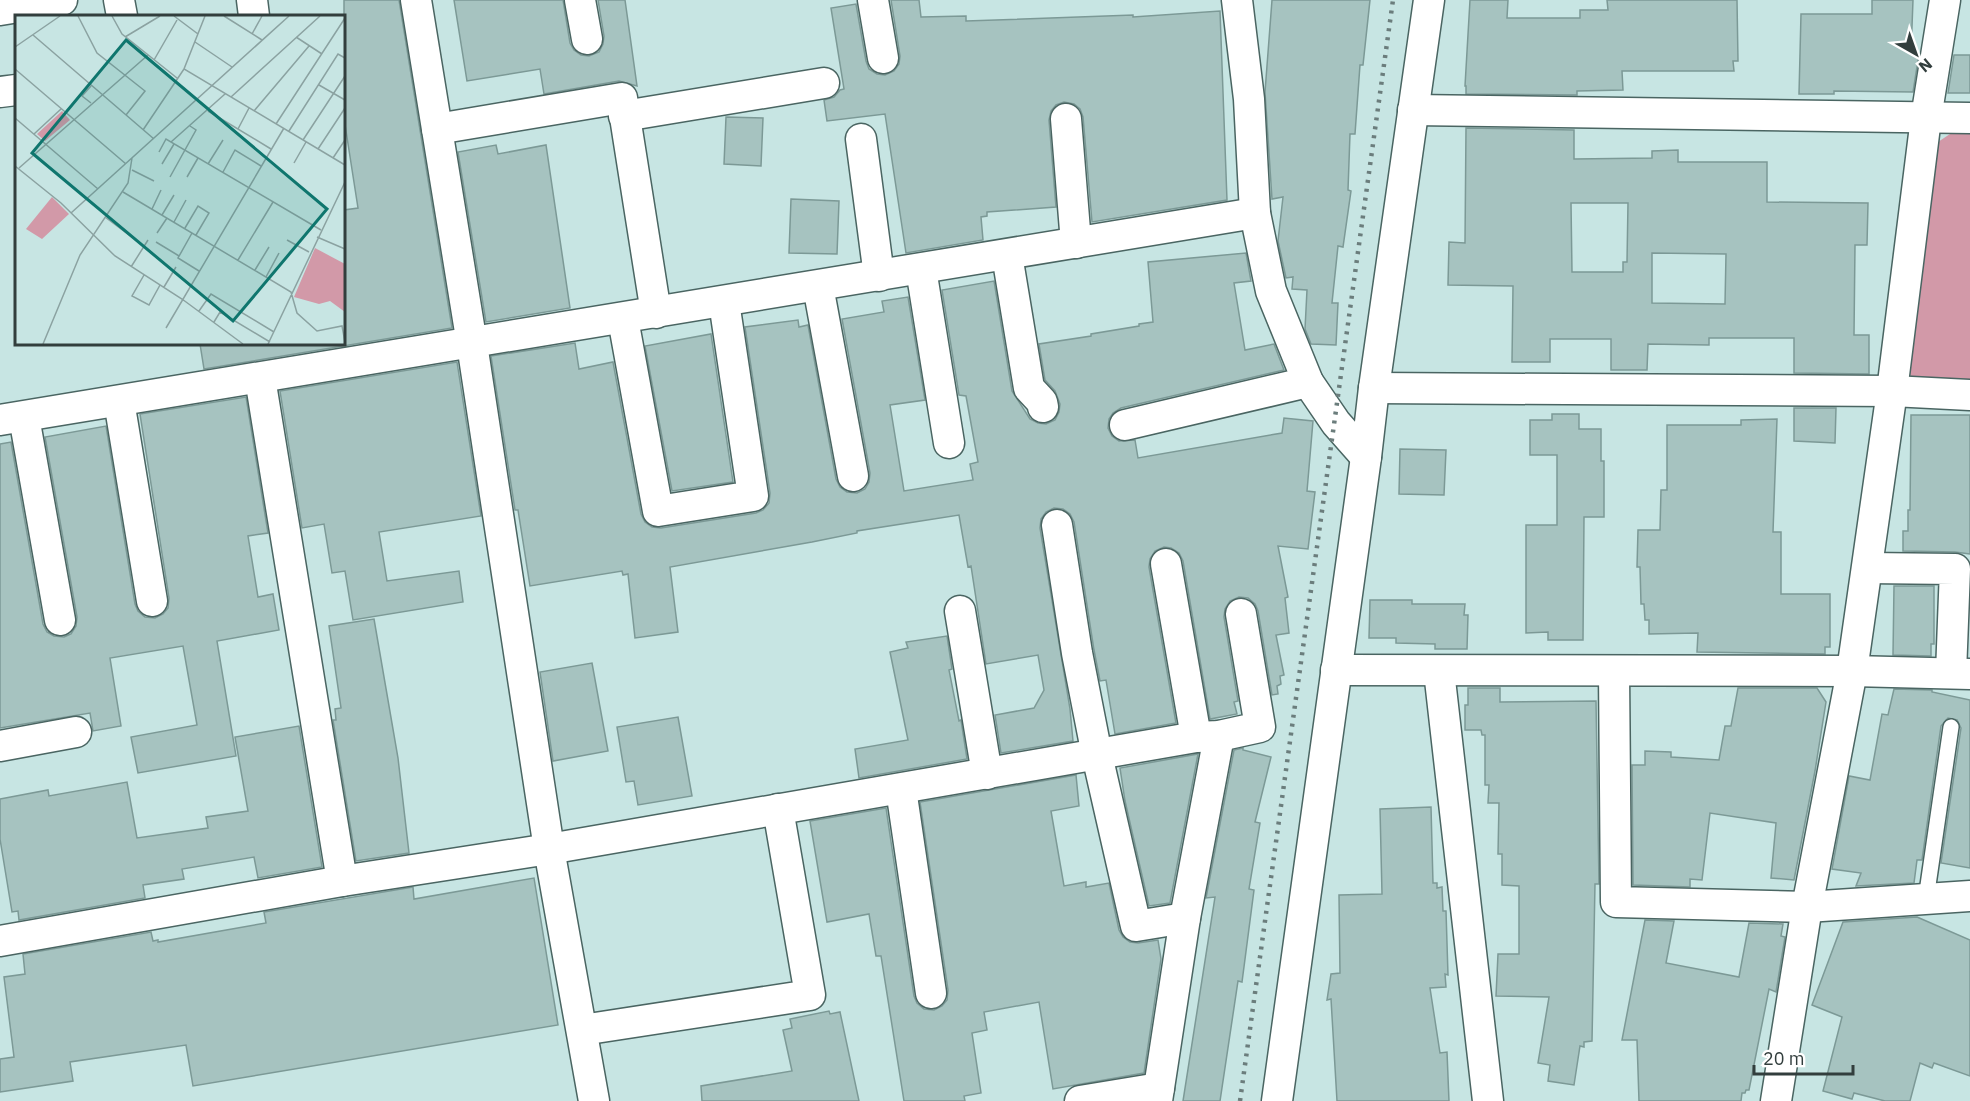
<svg xmlns="http://www.w3.org/2000/svg" width="1970" height="1101" viewBox="0 0 1970 1101" font-family="'IBM Plex Sans',sans-serif">
<style>
.green{fill:#d299a8}
.building{fill:#a6c3c0;stroke:#7c9996;stroke-width:1.5;fill-rule:evenodd}
.lines{fill:none;stroke-linecap:round;stroke-linejoin:round}
.lane-casing{stroke:#4a6562;stroke-width:18}
.street-casing{stroke:#4a6562;stroke-width:33}
.lane{stroke:#fff;stroke-width:15}
.street{stroke:#fff;stroke-width:30}
.rail{stroke:#6b7d7c;stroke-width:4.5;stroke-dasharray:3 6;stroke-linecap:butt}
.inset-road{fill:none;stroke:#8ba2a1;stroke-width:1.5}
.view{fill:#0f766e;fill-opacity:0.15;stroke:#0f766e;stroke-width:3}
.inset-edge{fill:none;stroke:#323e3d;stroke-width:3}
</style>
<rect width="100%" height="100%" fill="#c7e5e3"/>
<polygon class="green" points="1950,134 1970,134 1970,382 1916,382 1907,371 1938,142"/>
<g class="building">
<polygon points="344,0 399,0 452,328 204,369 200,344 344,344 344,210 358,208 344,118"/>
<polygon points="454,0 563,0 570,43 574,50 581,55 589,56 599,52 603,44 604,36 598,0 625,0 637,86 619,81 544,94 540,69 467,81"/>
<polygon points="891,0 919,0 921,17 966,16 966,21 1133,15 1133,17 1220,11 1227,200 1092,222 1083,117 1080,109 1074,104 1064,102 1056,105 1051,111 1049,120 1056,207 987,212 987,216 981,217 983,240 906,253 885,114 827,121 824,100 834,97 840,90 844,89 831,8 856,4 866,61 869,69 877,74 885,75 894,71 899,64 900,56"/>
<polygon points="1272,0 1370,0 1363,65 1360,65 1355,134 1350,134 1348,190 1351,191 1343,247 1338,246 1332,303 1338,303 1336,345 1311,344 1305,329 1307,290 1292,289 1293,277 1286,278 1278,241 1283,197 1272,199 1265,92"/>
<polygon points="1470,0 1508,0 1507,18 1580,18 1580,10 1608,10 1607,0 1737,0 1738,61 1733,61 1734,71 1622,71 1623,90 1577,91 1577,95 1466,94 1466,86 1465,86"/>
<polygon points="1872,0 1913,0 1911,53 1919,54 1913,92 1834,91 1834,94 1799,94 1801,14 1872,14"/>
<polygon points="1954,55 1970,55 1970,93 1948,93"/>
<polygon points="726,117 763,118 761,166 724,164"/>
<path d="M1466 128 1574 130V159L1652 158V151L1678 150V162H1767V202L1868 203 1867 245H1855L1854 335H1869V374L1794 373V338H1709V345L1648 344 1647 370H1611V339H1550V362H1512L1513 286 1448 285 1449 242 1465 243ZM1571 203H1628L1627 262H1623V272H1572ZM1652 253 1726 254 1725 304 1652 303Z"/>
<polygon points="496,145 498,154 546,145 570,308 486,322 458,152"/>
<polygon points="791,199 839,201 837,254 789,253"/>
<polygon points="1246,253 1251,281 1234,283 1245,350 1274,344 1284,370 1121,408 1113,413 1109,419 1108,428 1112,436 1119,441 1135,440 1138,458 1282,433 1284,418 1313,421 1307,491 1315,492 1308,549 1278,546 1288,597 1285,598 1289,633 1276,635 1284,675 1280,676 1281,684 1277,686 1278,694 1272,695 1258,611 1255,604 1248,598 1239,597 1230,601 1225,609 1224,617 1238,701 1234,702 1237,714 1210,719 1183,561 1179,553 1171,548 1164,547 1155,551 1150,559 1149,567 1176,723 1115,734 1106,680 1100,681 1094,650 1074,522 1070,514 1063,509 1054,508 1046,512 1041,519 1040,528 1070,709 1073,741 1001,753 995,715 1034,708 1044,690 1038,655 986,664 971,566 968,567 959,515 857,531 857,533 812,542 670,567 678,632 635,638 628,574 623,575 622,571 530,586 518,510 515,510 491,356 575,343 579,369 613,362 641,514 645,522 652,527 661,528 756,513 763,510 769,503 770,493 745,327 798,320 799,327 808,325 836,479 840,487 847,492 857,493 865,489 869,482 870,473 842,319 884,312 882,301 908,297 925,400 890,405 904,491 973,480 970,464 978,462 966,396 959,395 942,290 994,281 1012,391 1030,419 1038,423 1046,424 1055,420 1059,412 1060,404 1055,391 1045,380 1039,344 1091,336 1091,334 1139,326 1139,324 1153,322 1148,262"/>
<polygon points="711,334 733,482 672,491 645,346"/>
<polygon points="457,362 481,516 379,532 387,581 459,571 463,602 353,620 345,571 332,573 324,524 302,528 280,391"/>
<polygon points="246,397 268,533 248,536 258,597 273,594 279,630 217,641 236,756 138,773 131,737 197,725 183,646 110,658 121,726 93,731 90,713 0,728 0,444 11,442 43,624 47,632 54,636 64,637 71,634 76,626 77,617 45,437 106,426 135,604 138,611 145,617 155,618 163,614 168,608 169,598 140,414"/>
<polygon points="1794,408 1836,408 1835,443 1794,441"/>
<polygon points="1552,414 1579,414 1579,429 1601,429 1601,461 1604,461 1604,517 1584,517 1583,640 1548,640 1548,632 1526,633 1526,525 1557,525 1557,455 1530,455 1530,420 1552,420"/>
<polygon points="1911,415 1970,415 1970,554 1955,552 1903,551 1903,531 1908,531 1908,510 1910,510"/>
<polygon points="1777,419 1773,532 1781,532 1781,594 1830,594 1830,647 1825,647 1825,654 1697,652 1698,633 1649,634 1649,620 1645,620 1644,604 1641,604 1640,567 1637,567 1638,530 1660,530 1661,490 1667,490 1667,425 1741,425 1741,420"/>
<polygon points="1400,449 1446,450 1444,495 1399,494"/>
<polygon points="1894,586 1934,586 1934,644 1931,644 1931,656 1893,655"/>
<polygon points="1370,600 1412,600 1412,604 1465,604 1464,615 1468,615 1467,649 1435,649 1435,644 1396,643 1396,638 1369,638"/>
<polygon points="374,619 398,758 409,853 356,861 333,720 336,720 335,709 341,708 329,626"/>
<polygon points="947,636 952,669 949,670 959,721 961,720 967,759 859,778 855,749 908,740 890,652 908,648 906,642"/>
<polygon points="592,663 608,751 553,761 540,672"/>
<polygon points="1468,688 1500,688 1500,702 1596,701 1599,884 1595,884 1592,1041 1584,1042 1584,1047 1580,1046 1574,1085 1548,1081 1550,1065 1538,1063 1549,997 1496,996 1498,954 1519,954 1519,886 1502,885 1502,854 1498,854 1499,803 1488,803 1489,785 1485,785 1485,735 1482,735 1481,730 1465,730 1465,705 1468,705"/>
<polygon points="1738,688 1817,688 1826,702 1815,771 1794,880 1771,878 1776,823 1710,813 1702,880 1690,879 1690,887 1633,885 1632,765 1645,765 1645,751 1671,752 1671,757 1719,760 1725,726 1731,726"/>
<polygon points="1894,689 1932,690 1932,692 1970,700 1970,868 1941,863 1961,728 1957,720 1948,718 1941,726 1922,860 1917,860 1914,883 1856,886 1861,873 1832,869 1849,776 1870,780 1882,714 1888,715"/>
<polygon points="678,717 692,796 638,805 634,781 626,782 617,727"/>
<polygon points="299,726 322,867 258,878 254,857 182,869 184,879 143,885 145,898 19,920 18,911 12,912 0,839 0,799 48,790 49,796 127,782 137,838 208,828 206,817 248,811 235,737"/>
<polygon points="1243,748 1243,750 1271,757 1255,822 1260,823 1249,889 1254,890 1242,982 1238,981 1220,1101 1183,1101 1215,897 1206,898 1234,750"/>
<polygon points="1198,754 1170,903 1149,906 1125,801 1120,768"/>
<polygon points="1076,775 1079,806 1051,811 1064,886 1086,882 1086,887 1109,883 1119,930 1123,937 1130,942 1138,943 1158,940 1161,959 1144,1073 1053,1089 1039,1002 984,1012 987,1030 972,1033 981,1093 964,1096 965,1101 904,1101 881,956 876,956 869,914 827,922 810,821 886,808 914,996 917,1003 924,1009 934,1010 942,1006 947,1000 948,990 920,802"/>
<polygon points="1431,807 1433,883 1437,883 1437,888 1442,887 1443,911 1446,911 1448,975 1445,974 1446,987 1430,988 1440,1053 1447,1052 1449,1101 1337,1101 1331,999 1327,1000 1331,974 1340,973 1339,895 1382,894 1380,809"/>
<polygon points="534,878 558,1025 193,1086 186,1045 70,1062 73,1081 0,1092 0,1059 14,1057 4,977 25,974 23,954 151,932 153,941 158,940 158,942 266,923 264,912 413,887 414,899"/>
<polygon points="1917,917 1970,940 1970,1076 1934,1063 1932,1068 1920,1063 1910,1101 1885,1101 1854,1093 1852,1099 1823,1091 1842,1017 1812,1005 1843,922"/>
<polygon points="1645,920 1674,921 1666,963 1739,977 1749,923 1783,924 1781,936 1785,937 1776,992 1769,989 1749,1090 1746,1090 1745,1093 1742,1093 1741,1101 1639,1101 1637,1040 1622,1040"/>
<polygon points="829,1011 830,1014 840,1012 859,1101 702,1101 701,1086 792,1071 783,1030 792,1028 790,1019"/>
</g>
<g class="lines">
<defs>
<polyline id="lane" points="1926,899 1951,727"/>
<g id="street">
<polyline points="119,0 122,16"/>
<polyline points="252,0 254,16"/>
<polyline points="416,0 472,344 549,849 594,1101"/>
<polyline points="580,0 587,39"/>
<polyline points="873,0 883,58"/>
<polyline points="1237,0 1249,99 1255,213 1271,291 1308,382 1336,423 1366,457"/>
<polyline points="0,10 62,0"/>
<polyline points="0,92 16,90"/>
<polyline points="1413,110 1970,118"/>
<polyline points="624,116 824,83"/>
<polyline points="1066,119 1076,243"/>
<polyline points="437,129 622,98 656,313"/>
<polyline points="861,139 879,276"/>
<polyline points="1007,255 1029,388 1042,402 1043,407"/>
<polyline points="921,269 949,443"/>
<polyline points="818,286 853,476"/>
<polyline points="623,319 658,511 753,496 724,302"/>
<polyline points="260,378 342,881"/>
<polyline points="1374,388 1892,391 1970,395"/>
<polyline points="119,401 152,601"/>
<polyline points="24,417 60,620"/>
<polyline points="0,420 1255,213"/>
<polyline points="1125,425 1308,382"/>
<polyline points="1057,525 1077,653 1097,755 1136,926 1185,918"/>
<polyline points="1166,564 1196,737"/>
<polyline points="1868,568 1955,569 1951,673"/>
<polyline points="960,611 987,774"/>
<polyline points="1336,670 1852,671 1970,674"/>
<polyline points="1439,671 1488,1101"/>
<polyline points="1614,672 1616,902 1807,907 1970,896"/>
<polyline points="0,746 76,732"/>
<polyline points="901,789 931,993"/>
<polyline points="0,941 342,881 549,849 1196,737 1219,736 1260,727 1241,614"/>
<polyline points="582,1030 810,995 778,809"/>
<polyline points="1080,1101 1159,1088"/>
<polyline points="1157,1101 1185,918 1219,736"/>
<polyline points="1277,1101 1366,457 1374,388 1429,0"/>
<polyline points="1776,1101 1807,907 1852,671 1892,391 1926,118 1945,0"/>
</g>
</defs>
<use href="#lane" class="lane-casing"/>
<use href="#street" class="street-casing"/>
<use href="#lane" class="lane"/>
<use href="#street" class="street"/>
<polyline class="rail" points="1240,1101 1393,0"/>
</g>
<g transform="translate(15 15)">
<rect width="330" height="330" fill="#c7e5e3"/>
<path d="M47 96 55 105 30 126 22 119ZM37 182 54 199 27 224 11 214ZM300 233 330 249V297L315 286 304 289 279 282Z" fill="#d299a8"/>
<path class="inset-road" d="M63 1 82 38 130 76 111 100M97 1 107 19 162 63M159 1 183 19M190 1 169 54 330 150M209 1 247 25M237 19 247 1M18 20 139 124M110 22 145 1M281 22 307 39M180 27 217 52M0 32 45 1M139 45 162 5M0 54 111 149M304 70 330 85M216 82 305 1M76 88 67 81 76 71M193 96 256 134M239 96 294 31M0 103 83 174M261 109 330 3M223 114 234 93M128 115 169 54M274 116 323 39 330 43M19 119 46 94M288 125 330 61M156 127 210 79M303 134 330 93M144 137 151 124 306 215M318 143 330 125M279 148 291 127M147 149 159 129M193 149 208 125M0 151 46 188 100 241 167 284 228 329M4 153 133 40M117 155 139 166M208 157 220 135 246 151M155 162 181 115 175 111M172 162 183 143M108 177 276 277 282 298 302 316 327 311 330 327M137 194 146 175M56 198 274 1M147 200 159 180M90 202 118 223M159 207 171 185M170 213 183 191 194 198 181 220M142 218 152 203M177 218 163 243 184 256M302 222 330 234M272 225 294 237M141 227 164 241M223 245 258 187M116 252 133 225M240 255 254 232M129 260 117 281 134 290 145 270M251 262 264 238M149 272 161 252M184 296 196 279 259 317M199 307 205 297 255 327M151 313 269 113M28 329 65 240 113 168 117 143M253 329 330 167"/>
<path class="view" d="M111 25 312 194 218 306 17 138Z"/>
<rect width="330" height="330" class="inset-edge"/>
</g>
<g transform="translate(1916 54) rotate(140)" stroke="#ffffff" stroke-width="4.5" paint-order="stroke">
<path d="M0-4.5L10 22L0 15L-10 22Z" fill="#323e3d"/>
<text y="-9" font-size="16" font-weight="bold" text-anchor="middle" fill="#323e3d">N</text>
</g>
<path d="M1754 1065v9h99v-9" fill="none" stroke="#323e3d" stroke-width="3"/>
<text x="1763" y="1065" font-size="18" fill="#323e3d" stroke="#ffffff" stroke-width="4.5" paint-order="stroke">20 m</text>
</svg>
